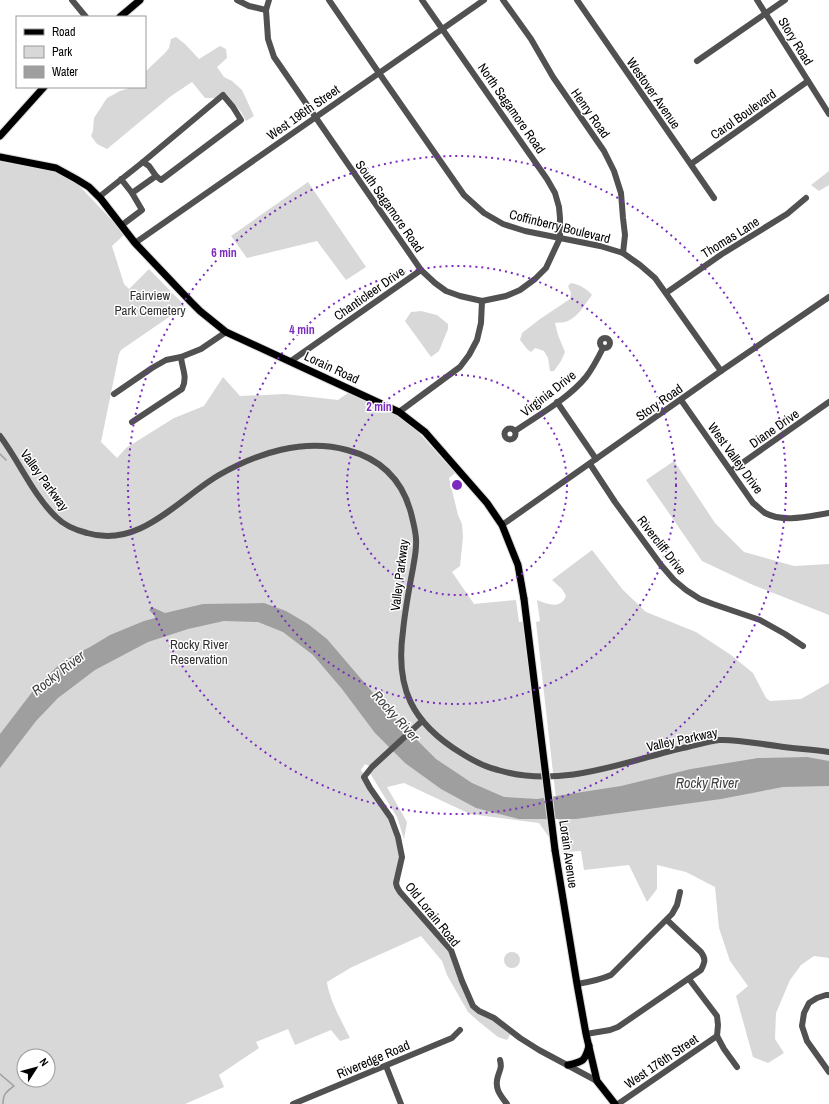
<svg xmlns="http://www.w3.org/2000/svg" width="829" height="1104" viewBox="0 0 829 1104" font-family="'Archivo Narrow',sans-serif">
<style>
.green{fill:#d8d8d8;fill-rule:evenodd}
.water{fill:#9f9f9f}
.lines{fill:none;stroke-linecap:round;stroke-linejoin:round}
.stream{stroke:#9f9f9f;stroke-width:1.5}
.major-casing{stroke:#dbdbdb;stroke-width:9}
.minor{stroke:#515151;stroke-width:6}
.major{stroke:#000;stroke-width:7}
.major-bridge-casing{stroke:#dbdbdb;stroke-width:9;stroke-linecap:butt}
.major-bridge{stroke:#000;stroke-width:7}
.ring{fill:none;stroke:#7b2cbf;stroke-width:2;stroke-dasharray:2 4}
.labels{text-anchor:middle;stroke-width:3;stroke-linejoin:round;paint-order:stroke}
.street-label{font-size:13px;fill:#000;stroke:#fff}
.park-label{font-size:13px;fill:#2f2f2f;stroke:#fff}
.water-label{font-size:14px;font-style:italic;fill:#404040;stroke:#fff}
.centre{fill:#7b2cbf;stroke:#fff;stroke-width:2}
.ring-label{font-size:12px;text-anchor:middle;font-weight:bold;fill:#7b2cbf;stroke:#fff;stroke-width:3;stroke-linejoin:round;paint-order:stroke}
</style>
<rect width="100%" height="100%" fill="#fff"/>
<g class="green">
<polygon points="176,37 185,44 199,59 220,46 226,49 227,58 217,67 224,77 232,81 242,90 254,116 246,121 241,112 226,93 215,98 205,98 192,82 171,96 107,149 97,144 91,136 93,131 94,118 107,98 120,91 133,87 145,87 145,72 165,53 169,48 171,39"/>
<path d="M0 158 70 176 125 234 112 246 124 284 129 289 149 269 185 306 121 350 119 354 101 442 117 458 126 448 174 418 204 406 223 377 240 396 285 394 338 400 351 391 403 415 455 473 449 478 458 515 462 524 463 537 460 566 452 572 474 604 516 600 519 622 530 621 549 837 539 823 470 814 404 783 387 787 407 822 404 839 397 817 368 770 371 767 365 764 361 770 392 820 403 857 394 885 451 949 479 1014 496 1022 511 1033 507 1040 498 1037 478 1021 468 1012 447 975 442 961 421 936 352 967 327 982C329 999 342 1022 350 1038L340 1041 331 1030 295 1045 288 1029 256 1042 259 1048 219 1075 224 1087 185 1104H0ZM24 1056H48V1080H24Z"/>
<polygon points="829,171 829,185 819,191 811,185"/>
<polygon points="308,182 366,267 346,280 317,241 247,258 231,236"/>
<path d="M571 283C580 285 586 288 592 295 584 305 580 315 568 321 564 323 559 322 555 323L558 335 565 352 561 361 554 371H550L548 358 544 351 535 348 531 352 527 349 520 340 522 333 540 319 570 299 571 293 568 286Z"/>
<polygon points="421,311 437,315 448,324 448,329 439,351 431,357 405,321 411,312"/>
<polygon points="674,461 715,523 744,552 794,566 829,564 829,615 753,585 702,561 646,480"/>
<path d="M592 550 623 590 646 612 696 632 731 655 753 673 766 698 770 701 801 699 829 683V958L814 956 801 965 790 980 776 1013 775 1039 784 1053 768 1063 753 1057 736 996 748 986 730 961 719 928 715 887 686 872 657 865V889L647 902 629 865 584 870 581 851 562 852 536 622 540 621 537 600C548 604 560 610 566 596L562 589 552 580Z"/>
<circle cx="512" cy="960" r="8"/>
</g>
<polygon class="water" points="264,603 286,611 308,624 327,639 392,715 436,759 472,783 504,797 537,799 621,786 691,769 758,758 807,757 829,761 829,786 783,787 721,799 576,819 519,819 476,808 441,789 405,763 375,733 342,689 313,655 283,632 258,622 224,621 188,629 148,642 95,670 58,698 36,721 0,768 0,734 36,687 63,661 90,647 110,635 144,621 155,618 154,615 149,610 152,607 165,613 203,604"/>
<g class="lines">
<g class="stream">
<polyline points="0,454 6,460"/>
<path d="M0 1074 14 1086C6 1092 3 1094 3 1104"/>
</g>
<defs>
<g id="major">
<polyline points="120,17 140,0"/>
<polyline points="0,136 44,87"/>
<polyline points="0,157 56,168 76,179 89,187 101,199 135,243 191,302 200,311 226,332 399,412 425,432 487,503 502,525 518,565 524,599"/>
<polyline points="555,850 577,984 586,1034 597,1081 615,1104"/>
<path d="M568 1065C583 1062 585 1061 589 1046"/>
</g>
</defs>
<use href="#major" class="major-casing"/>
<g class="minor">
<polyline points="72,0 86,17"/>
<polyline points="237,0 249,6 266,10"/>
<polyline points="269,0 266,10 268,39 274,57 421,270 435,283 446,291 460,296 482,301 506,296 520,290 535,279 546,268 560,238 560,218 559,207 555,193 547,179 422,0"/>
<polyline points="329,0 379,73 464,195 484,213 503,224 525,231 600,246 623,253 640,265 655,278 721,371"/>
<polyline points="503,0 531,39 553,77 604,151 614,171 621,193 623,218 625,235 623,253"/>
<polyline points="577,0 714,198"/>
<polyline points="757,0 829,114"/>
<polyline points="697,61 785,0"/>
<polyline points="143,162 223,95 233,107 241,120 161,180 156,176"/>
<polyline points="691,164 808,81"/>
<polyline points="99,197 143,162 149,166 156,176 132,193 121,179"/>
<polyline points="122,225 142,210 132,193"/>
<polyline points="135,243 484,0"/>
<polyline points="666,293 722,254 787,214 806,198"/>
<circle cx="605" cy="343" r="5"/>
<polyline points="291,361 421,270"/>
<polyline points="114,394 152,368 166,360 181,357 201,349 226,332"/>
<path d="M681 400 753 503C757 506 761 510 765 513 784 523 809 516 829 513"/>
<polyline points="557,402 596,459"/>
<polyline points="399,412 460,367 469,355 477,340 481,323 482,301"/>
<path d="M132 422 182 389C188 377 182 369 181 357"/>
<circle cx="510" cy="434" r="5.5"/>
<path d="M515 431C537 416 569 398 586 377 593 368 598 358 603 348"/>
<path d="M0 436C19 461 33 495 56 517 64 525 75 530 87 533 140 549 178 499 219 475 257 453 304 438 347 450 382 459 404 482 412 517 414 526 417 536 416 545 416 553 414 561 413 568 409 589 405 610 403 631 395 688 412 723 461 753 472 760 485 767 498 770 556 788 617 765 674 750 689 747 704 742 719 740 736 739 760 744 777 746 794 749 812 749 829 752"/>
<polyline points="590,464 615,502 661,565 674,580 686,590 700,599 713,604 760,620 785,634 803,646"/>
<polyline points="731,471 829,402"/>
<polyline points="502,525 721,371 829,297"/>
<polyline points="422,721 372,767 364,777 370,788 391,818 398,837 402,857 396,883 397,887 400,892 451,950 462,981 473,1006 479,1011 494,1018 520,1038 539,1050 597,1081"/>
<polyline points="689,979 717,1016 718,1025 717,1036 724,1049 737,1067"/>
<path d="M577 984C589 982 600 980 611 975L672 914 677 905 680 892"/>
<polyline points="829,995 826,995 817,998 809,1003 804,1013 802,1026 807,1041 829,1072"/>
<path d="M586 1034 610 1030 618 1027 701 970C705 962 706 959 701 952L667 920"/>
<path d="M500 1060C502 1068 500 1069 498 1076 494 1088 500 1095 507 1104"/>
<polyline points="386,1066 401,1104"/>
<polyline points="293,1104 452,1038 460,1030"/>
<polyline points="618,1104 717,1036"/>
</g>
<use href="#major" class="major"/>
<defs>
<polyline id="major-bridge" points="524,599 555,850"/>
</defs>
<use href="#major-bridge" class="major-bridge-casing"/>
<use href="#major-bridge" class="major-bridge"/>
</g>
<g class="ring">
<circle cx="457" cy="485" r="110"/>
<circle cx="457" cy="485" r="219"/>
<circle cx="457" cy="485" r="329"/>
</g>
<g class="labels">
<g class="street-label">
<text transform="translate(796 41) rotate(58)" y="5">Story Road</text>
<text transform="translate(654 93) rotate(55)" y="5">Westover Avenue</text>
<text transform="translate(512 108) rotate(55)" y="5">North Sagamore Road</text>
<text transform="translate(303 112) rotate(-35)" y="5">West 196th Street</text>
<text transform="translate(591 113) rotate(55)" y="5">Henry Road</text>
<text transform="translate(743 114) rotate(-35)" y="5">Carol Boulevard</text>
<text transform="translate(390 206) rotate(55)" y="5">South Sagamore Road</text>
<text transform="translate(560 226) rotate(14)" y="5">Coffinberry Boulevard</text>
<text transform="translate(730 237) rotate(-32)" y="5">Thomas Lane</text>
<text transform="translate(369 293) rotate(-35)" y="5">Chanticleer Drive</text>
<text transform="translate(332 367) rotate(25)" y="5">Lorain Road</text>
<text transform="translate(548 393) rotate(-38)" y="5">Virginia Drive</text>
<text transform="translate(659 402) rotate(-35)" y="5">Story Road</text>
<text transform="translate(774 428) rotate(-35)" y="5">Diane Drive</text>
<text transform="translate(736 458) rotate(54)" y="5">West Valley Drive</text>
<text transform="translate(45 480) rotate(54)" y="5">Valley Parkway</text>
<text transform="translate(662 545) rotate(52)" y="5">Rivercliff Drive</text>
<text transform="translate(399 575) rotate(-83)" y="5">Valley Parkway</text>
<text transform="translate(682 739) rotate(-12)" y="5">Valley Parkway</text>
<text transform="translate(569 854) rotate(82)" y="5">Lorain Avenue</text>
<text transform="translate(433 914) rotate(51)" y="5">Old Lorain Road</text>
<text transform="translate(373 1059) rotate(-23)" y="5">Riveredge Road</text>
<text transform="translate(661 1061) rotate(-34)" y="5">West 176th Street</text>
</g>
<g class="park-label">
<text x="150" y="300">Fairview<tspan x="150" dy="15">Park Cemetery</tspan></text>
<text x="199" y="649">Rocky River<tspan x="199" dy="15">Reservation</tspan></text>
</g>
<g class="water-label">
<text transform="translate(58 673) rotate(-38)" y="5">Rocky River</text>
<text transform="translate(396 716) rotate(48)" y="5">Rocky River</text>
<text x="707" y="788">Rocky River</text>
</g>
</g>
<circle cx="457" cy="485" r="6" class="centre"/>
<g class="ring-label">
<text x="224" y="257">6 min</text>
<text x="302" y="334">4 min</text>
<text x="379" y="411">2 min</text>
</g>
<rect x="16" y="16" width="130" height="72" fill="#ffffff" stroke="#999999"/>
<rect x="24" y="29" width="20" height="6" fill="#000000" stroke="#999999"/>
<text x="52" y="36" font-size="12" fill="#000000">Road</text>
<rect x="24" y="46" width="20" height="12" fill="#d8d8d8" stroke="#999999"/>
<text x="52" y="56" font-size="12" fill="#000000">Park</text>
<rect x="24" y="66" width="20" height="12" fill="#9f9f9f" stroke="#999999"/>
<text x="52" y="76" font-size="12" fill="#000000">Water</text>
<g transform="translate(36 1068) rotate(54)"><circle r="19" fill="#ffffff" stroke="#999999"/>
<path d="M0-3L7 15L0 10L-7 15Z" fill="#000000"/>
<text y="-6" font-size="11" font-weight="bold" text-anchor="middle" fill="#000000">N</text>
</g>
</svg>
